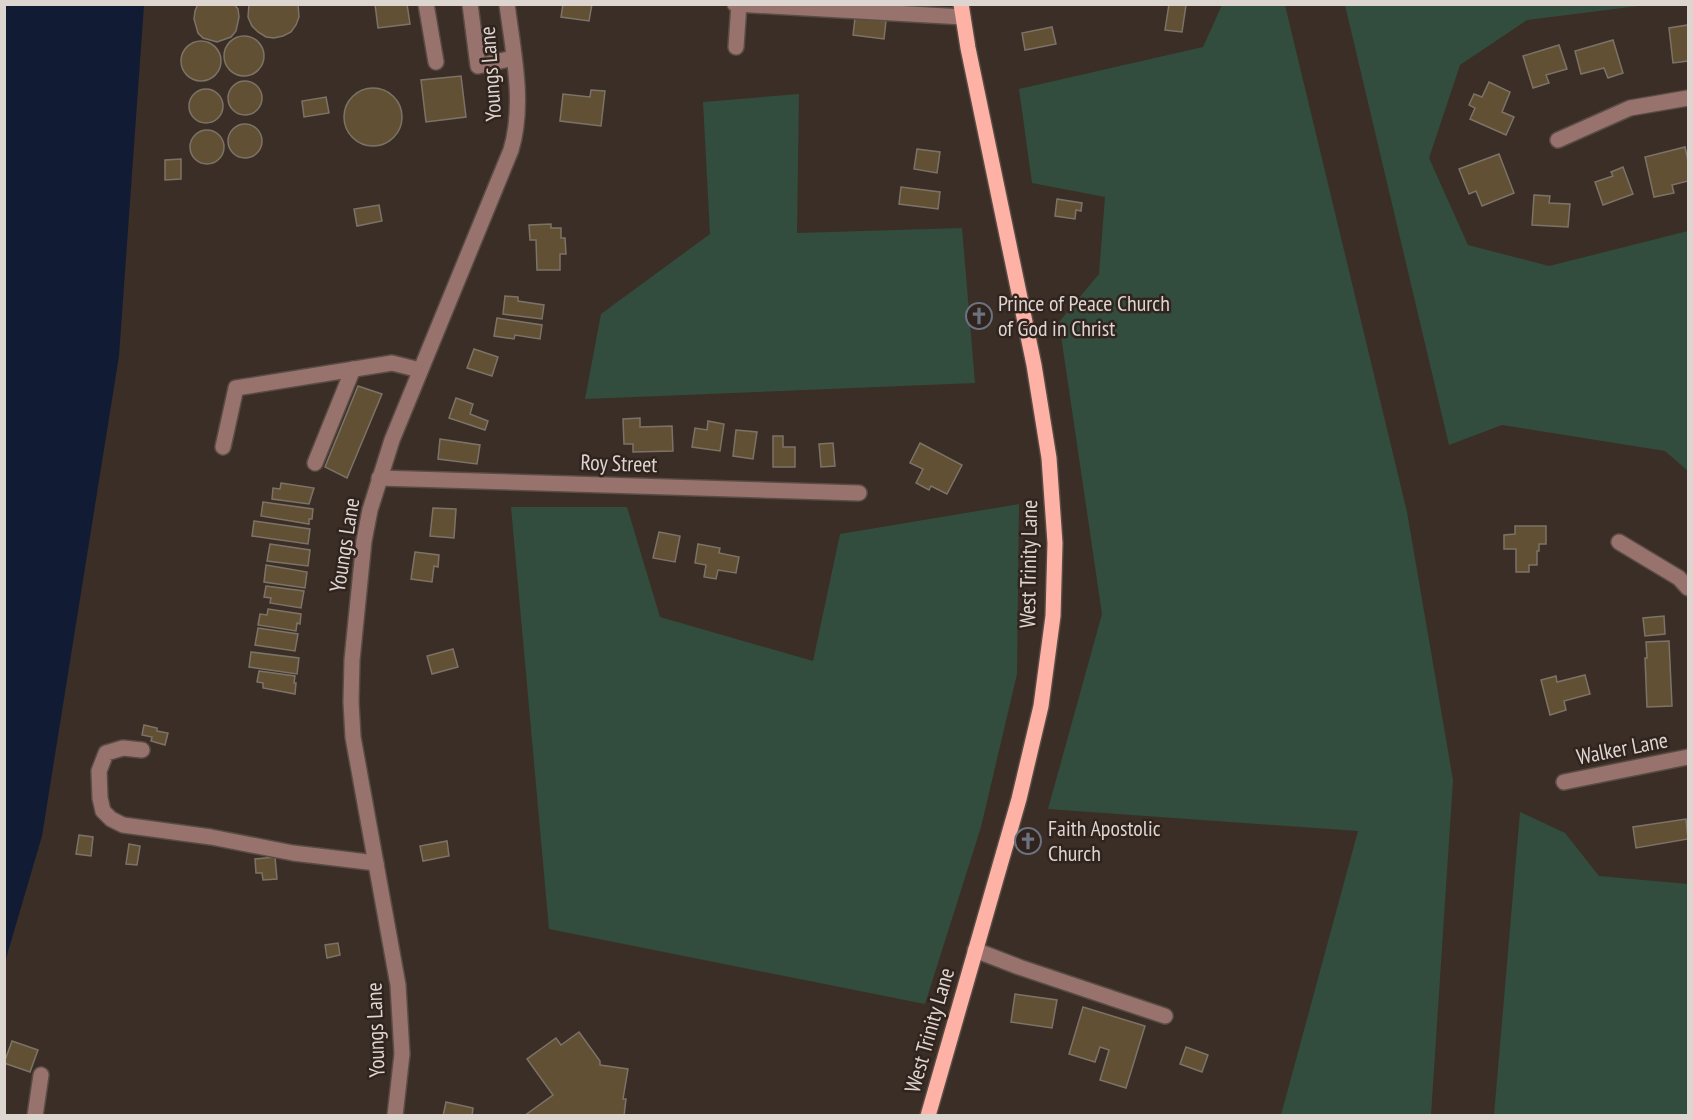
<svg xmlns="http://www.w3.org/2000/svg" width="1693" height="1120" viewBox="0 0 1693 1120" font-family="'PT Sans Narrow',sans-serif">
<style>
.green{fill:#324d3d}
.water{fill:#111c34}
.building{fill:#625034;stroke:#7c7367;stroke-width:1.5}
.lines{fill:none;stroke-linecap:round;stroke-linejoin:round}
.minor-casing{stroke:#584c45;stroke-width:18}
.major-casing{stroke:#584c45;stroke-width:18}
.minor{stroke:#98726c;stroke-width:15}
.major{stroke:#feb2a5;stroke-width:15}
.labels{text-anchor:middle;stroke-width:5;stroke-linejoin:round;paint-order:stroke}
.street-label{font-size:22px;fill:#ddd5d0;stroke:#31241e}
.poi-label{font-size:22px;fill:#ddd5d0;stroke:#31241e;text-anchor:start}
</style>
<rect width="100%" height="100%" fill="#3b2e27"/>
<g class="green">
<polygon points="1222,5 1285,5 1407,512 1453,780 1431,1115 1281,1115 1358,831 1048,809 1102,614 1059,322 1099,274 1105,197 1032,183 1019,89 1203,47"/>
<polygon points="1345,5 1646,5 1527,20 1460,65 1429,158 1468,245 1549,266 1688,231 1688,471 1665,451 1502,425 1449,445"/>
<polygon points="799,94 797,233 962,228 975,383 585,399 601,314 710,234 703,102"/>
<polygon points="1019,504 1017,674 981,827 925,1004 549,929 511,507 627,507 660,617 813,661 840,534"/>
<polygon points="1520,812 1565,833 1599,876 1688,884 1688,1115 1494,1115"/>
</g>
<polygon class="water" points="5,4 144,5 119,356 42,836 5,962"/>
<g class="building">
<polygon points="198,4 234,4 238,9 239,17 236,31 231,37 217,42 203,38 198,33 194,19 195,11"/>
<polygon points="249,4 298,4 299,17 296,25 291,32 283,36 274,38 266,37 258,32 252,26 248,17"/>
<polygon points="375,4 407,4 410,24 378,28"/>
<polygon points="563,4 592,4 589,21 561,17"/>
<polygon points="1169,4 1186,5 1182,32 1165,30"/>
<polygon points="855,18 886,21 884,39 853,35"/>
<polygon points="1688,25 1688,61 1673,63 1669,28"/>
<polygon points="1052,27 1056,44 1025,50 1022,33"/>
<circle cx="244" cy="56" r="20"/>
<polygon points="1613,40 1623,73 1608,78 1604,68 1581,74 1575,51"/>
<circle cx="201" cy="61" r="20"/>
<polygon points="1559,45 1567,69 1546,75 1549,83 1533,88 1523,56"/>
<polygon points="461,76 466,117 426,122 421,80"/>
<circle cx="245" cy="98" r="17"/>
<polygon points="1489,82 1510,92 1502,112 1514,117 1506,135 1470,119 1475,108 1469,105 1474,94 1482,97"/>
<circle cx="373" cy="117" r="29"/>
<circle cx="206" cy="106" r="17"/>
<polygon points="591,90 605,91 601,126 560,121 563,94 590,97"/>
<polygon points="326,97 329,113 304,117 302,101"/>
<circle cx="245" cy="141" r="17"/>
<circle cx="207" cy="147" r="17"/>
<polygon points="1685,147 1688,161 1688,181 1672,185 1674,193 1654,197 1645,157"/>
<polygon points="917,149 940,152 937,173 914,169"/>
<polygon points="1499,154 1514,193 1482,206 1476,191 1469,194 1459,169"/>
<polygon points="181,159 181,179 165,180 165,160"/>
<polygon points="1623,167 1633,194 1603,205 1595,182 1613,176 1611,172"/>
<polygon points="901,187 940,192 938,209 899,204"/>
<polygon points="1534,195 1550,196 1549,203 1570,204 1568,227 1532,225"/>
<polygon points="1057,199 1082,203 1081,211 1076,210 1075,219 1055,216"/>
<polygon points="379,205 382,221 357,226 354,209"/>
<polygon points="551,224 551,228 561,228 561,238 565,238 566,254 560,254 560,270 537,270 536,240 530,240 529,225"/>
<polygon points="505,296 518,297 518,301 544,305 542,319 503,314"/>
<polygon points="497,318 542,325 540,339 515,335 514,339 494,336"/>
<polygon points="474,349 498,357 492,376 467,368"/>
<polygon points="358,386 382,394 347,478 325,467"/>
<polygon points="456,398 473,404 470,414 488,421 485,430 449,418"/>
<polygon points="640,418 640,427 672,426 673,451 633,452 633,444 624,444 623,419"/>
<polygon points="708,421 724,424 720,451 692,447 695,428 707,430"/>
<polygon points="736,430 757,432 753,459 733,456"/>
<polygon points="773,436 783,436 783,447 795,447 795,467 773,467"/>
<polygon points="440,439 480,445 477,464 438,459"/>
<polygon points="833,443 835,466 821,467 819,444"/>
<polygon points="920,443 962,465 947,494 931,486 929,490 916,483 923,469 910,463"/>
<polygon points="281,483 314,488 309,504 272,499 273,488 280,489"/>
<polygon points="263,502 313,509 312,519 309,519 309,524 261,516"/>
<polygon points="433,508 456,509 454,538 430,536"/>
<polygon points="254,521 310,529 308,544 252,536"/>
<polygon points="1515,526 1546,526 1546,544 1539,544 1539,551 1537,551 1537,565 1529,565 1529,572 1516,572 1516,549 1504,549 1504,535 1515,534"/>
<polygon points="659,532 680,536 675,562 653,558"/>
<polygon points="270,544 310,550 308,566 267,561"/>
<polygon points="698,544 720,548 719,553 739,557 736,573 718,570 716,579 704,577 706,565 695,563"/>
<polygon points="415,552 439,555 438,567 434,566 432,582 411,579"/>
<polygon points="266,565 307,572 305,588 264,582"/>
<polygon points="266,586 304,591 301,608 270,603 271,598 264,597"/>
<polygon points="268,609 301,614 300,624 297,623 296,631 258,625 260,614 267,615"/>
<polygon points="1664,616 1665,634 1645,636 1643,618"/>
<polygon points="258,628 298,634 295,651 255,645"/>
<polygon points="1669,641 1672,706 1647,707 1645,658 1647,658 1646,642"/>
<polygon points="453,649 458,667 432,674 427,656"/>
<polygon points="251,652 299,658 297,674 249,667"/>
<polygon points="259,671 295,676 294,683 296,683 295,694 263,688 263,683 257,682"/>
<polygon points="1585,675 1590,694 1564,701 1566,710 1550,715 1541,680 1556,676 1557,682"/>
<polygon points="144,725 157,728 157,731 168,733 165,745 151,741 152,737 142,735"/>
<polygon points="1686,819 1688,839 1636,848 1633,827"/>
<polygon points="79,835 93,837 91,856 76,854"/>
<polygon points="447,841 449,856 423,861 420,846"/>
<polygon points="129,844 140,846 137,865 126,864"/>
<polygon points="275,857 277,879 263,880 262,873 256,873 255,859"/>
<polygon points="338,943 340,955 327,958 325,945"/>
<polygon points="1015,994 1057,1000 1052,1028 1011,1022"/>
<polygon points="1083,1007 1145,1026 1126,1088 1100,1080 1109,1050 1100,1047 1095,1062 1069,1054"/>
<polygon points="579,1032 600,1061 600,1065 628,1069 623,1099 626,1099 624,1116 524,1116 553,1095 527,1059 556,1038 561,1045"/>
<polygon points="12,1041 38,1050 30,1072 4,1063"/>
<polygon points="1186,1047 1208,1055 1202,1072 1180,1064"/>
<polygon points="446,1102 473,1108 472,1116 443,1116"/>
</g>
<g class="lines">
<defs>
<g id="minor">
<polyline points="426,4 436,62"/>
<polyline points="470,4 478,66 513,58"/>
<polyline points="735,4 963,17"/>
<polyline points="736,47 739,4"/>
<polyline points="1558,140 1630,108 1688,98"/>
<polyline points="223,447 236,388 392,363 420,370"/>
<polyline points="315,463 353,369"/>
<polyline points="379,478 859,493"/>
<polyline points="1619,542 1679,578 1688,588"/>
<polyline points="142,750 123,748 106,753 99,771 100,798 103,811 111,819 123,825 211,837 293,853 376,863"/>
<polyline points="1564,782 1688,757"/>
<polyline points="975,950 1019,967 1165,1016"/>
<polyline points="35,1116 41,1075"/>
<path d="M395 1116 402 1054 398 985 353 737 351 702 352 660 364 541 370 510 392 440 511 150C525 103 513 52 507 4"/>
</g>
<polyline id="major" points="928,1116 1019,799 1041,706 1053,616 1055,543 1049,458 1034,365 968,48 961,4"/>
</defs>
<use href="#minor" class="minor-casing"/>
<use href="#major" class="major-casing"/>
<use href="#minor" class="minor"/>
<use href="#major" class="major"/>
</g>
<defs>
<symbol id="church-ring" viewBox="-11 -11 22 22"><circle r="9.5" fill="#31241e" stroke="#6b7280" stroke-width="1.5"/><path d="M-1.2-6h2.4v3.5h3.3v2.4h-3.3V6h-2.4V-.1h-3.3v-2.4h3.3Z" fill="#6b7280"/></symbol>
</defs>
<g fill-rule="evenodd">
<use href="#church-ring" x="964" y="301" width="30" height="30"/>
<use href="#church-ring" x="1013" y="826" width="30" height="30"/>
</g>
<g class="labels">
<g class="street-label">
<text transform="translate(490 74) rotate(-94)" y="8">Youngs Lane</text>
<text transform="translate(619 463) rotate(2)" y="8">Roy Street</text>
<text transform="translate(344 545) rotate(-81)" y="8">Youngs Lane</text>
<text transform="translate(1028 564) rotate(-89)" y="8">West Trinity Lane</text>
<text transform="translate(1622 748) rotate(-11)" y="8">Walker Lane</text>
<text transform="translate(375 1030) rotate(-92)" y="8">Youngs Lane</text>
<text transform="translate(929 1030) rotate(-74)" y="8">West Trinity Lane</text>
</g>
<g class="poi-label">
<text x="998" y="311">Prince of Peace Church<tspan x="998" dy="25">of God in Christ</tspan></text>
<text x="1048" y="836">Faith Apostolic<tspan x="1048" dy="25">Church</tspan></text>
</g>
</g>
<rect width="1693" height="1120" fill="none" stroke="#ddd5d0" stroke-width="12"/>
</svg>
